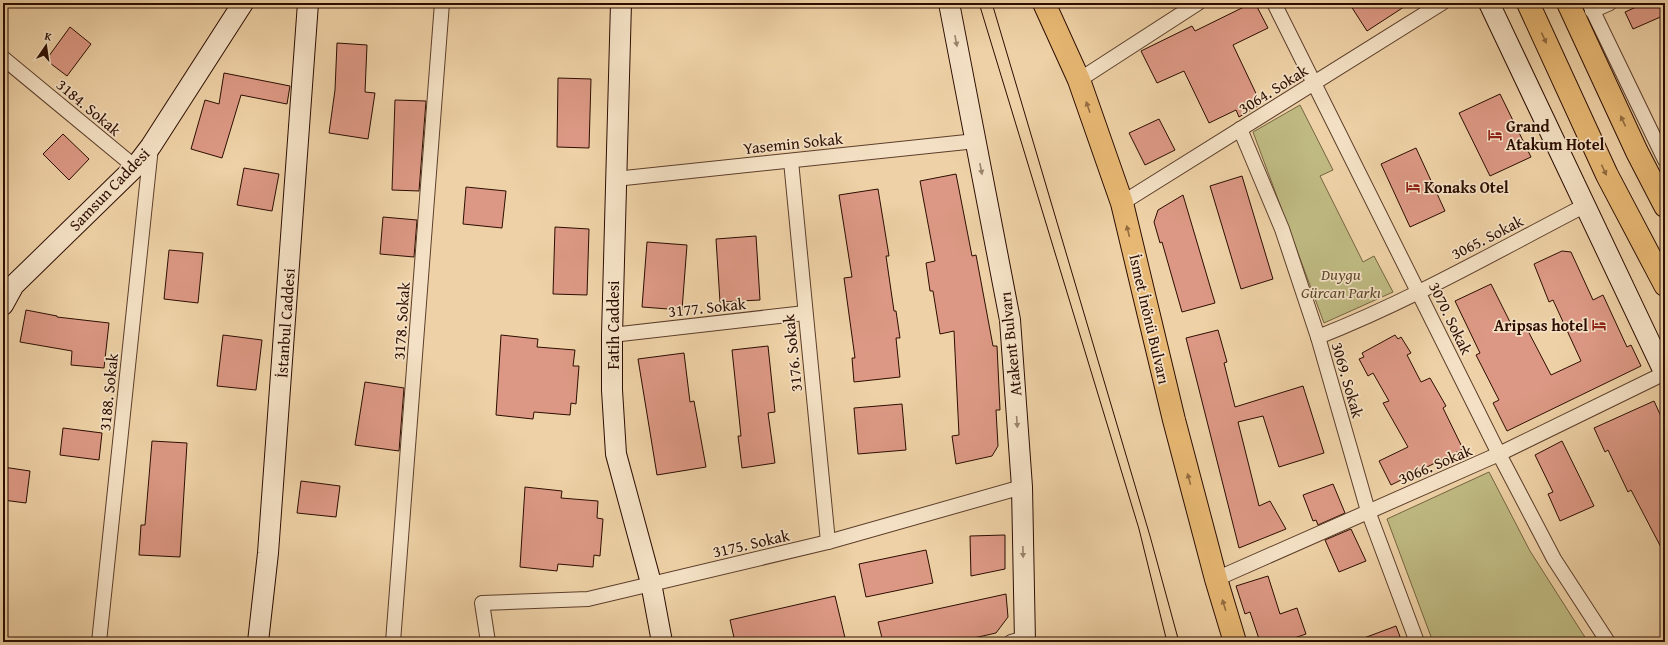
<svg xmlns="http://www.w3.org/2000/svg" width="1668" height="645" viewBox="0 0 1668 645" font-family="'Gentium Book Plus',serif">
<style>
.green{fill:#bfba82;stroke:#766441}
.building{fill:#dc9884;stroke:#2c0d00}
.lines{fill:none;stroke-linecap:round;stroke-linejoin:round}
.street-casing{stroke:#5c3e2a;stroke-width:16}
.secondary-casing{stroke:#2c0d00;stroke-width:22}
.primary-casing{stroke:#2c0d00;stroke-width:24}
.highway-casing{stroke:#2c0d00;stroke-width:24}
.street{stroke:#f4e1c5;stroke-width:14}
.secondary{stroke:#f4e1c5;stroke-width:20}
.primary{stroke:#e7b873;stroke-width:22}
.highway{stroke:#e7b873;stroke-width:22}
.tram{stroke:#2c0d00;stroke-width:1}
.oneway{fill:#936b3f}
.oneway2{fill:#9a826c}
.labels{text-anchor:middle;stroke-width:3.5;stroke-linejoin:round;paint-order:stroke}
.street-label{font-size:16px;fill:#2c0d00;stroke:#f4e1c5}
.poi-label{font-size:16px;font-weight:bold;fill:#2c0d00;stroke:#f4e1c5;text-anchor:start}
.park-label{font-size:16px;font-style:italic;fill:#5f4a2e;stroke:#f4e1c5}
</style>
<rect width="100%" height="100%" fill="#eed1a6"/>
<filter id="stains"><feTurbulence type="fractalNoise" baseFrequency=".005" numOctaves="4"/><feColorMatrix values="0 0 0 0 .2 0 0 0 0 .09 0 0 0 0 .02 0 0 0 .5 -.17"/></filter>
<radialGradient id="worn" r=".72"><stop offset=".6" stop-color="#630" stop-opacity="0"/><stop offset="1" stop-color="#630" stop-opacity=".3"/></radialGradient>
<g class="green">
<polygon points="1300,105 1333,170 1320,176 1363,262 1374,256 1393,292 1324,323 1253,132"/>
<polygon points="1489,472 1530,551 1588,642 1433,642 1387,519"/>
</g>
<g class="building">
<polygon points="1252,3 1255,3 1268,28 1233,45 1261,104 1239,117 1236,110 1209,123 1184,71 1157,83 1141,51 1192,26 1195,31"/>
<polygon points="1349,3 1410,3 1367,31"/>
<polygon points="1645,3 1665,3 1665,15 1633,29 1625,12"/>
<polygon points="70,27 91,44 67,76 46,60"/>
<polygon points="337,43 367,45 365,92 375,93 368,139 329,133 335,90"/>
<polygon points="224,73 290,86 287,104 241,95 222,158 191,149 205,100 219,104"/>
<polygon points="558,78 591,79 589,148 557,147"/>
<polygon points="1500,94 1531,157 1490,176 1459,113"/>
<polygon points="395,100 426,101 419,191 392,190"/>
<polygon points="1159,119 1175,150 1145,165 1129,133"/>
<polygon points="63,134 89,159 69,180 43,154"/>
<polygon points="1416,148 1445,211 1410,227 1381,164"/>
<polygon points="244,168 279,174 272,211 237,205"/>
<polygon points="956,174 972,256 976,255 993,346 997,346 1000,410 996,410 998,446 992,456 956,464 952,436 959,435 954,331 940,334 933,291 930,291 926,263 935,261 920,181"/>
<polygon points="1242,176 1273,279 1241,289 1210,186"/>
<polygon points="466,187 506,191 502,228 463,224"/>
<polygon points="878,189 889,256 886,256 894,311 896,311 900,338 896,338 900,377 854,382 852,358 855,358 844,278 852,277 839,195"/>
<polygon points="1183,195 1215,303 1182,312 1162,242 1160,243 1154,222 1158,210"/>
<polygon points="383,217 417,220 414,257 380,254"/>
<polygon points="555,227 589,229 587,295 553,294"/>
<polygon points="756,236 760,300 720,302 716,239"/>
<polygon points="647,242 687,245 682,310 642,307"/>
<polygon points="169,250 203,253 198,303 164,299"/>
<polygon points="1562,251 1571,252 1593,300 1603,295 1627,347 1631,345 1641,366 1507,431 1493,403 1499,400 1476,355 1480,353 1455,301 1491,284 1516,334 1527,329 1551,375 1581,361 1553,300 1549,302 1534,264"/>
<polygon points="26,310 57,316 57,317 109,323 104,368 71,365 72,351 20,342"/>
<polygon points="1218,330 1227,362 1224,363 1235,407 1303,386 1324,453 1279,467 1263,416 1238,422 1259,506 1270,501 1286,529 1239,548 1186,338"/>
<polygon points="223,335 262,340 256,390 217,386"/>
<polygon points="501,335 538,339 537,347 575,350 573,366 579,366 576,404 571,403 570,415 534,412 533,419 496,415"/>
<polygon points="1395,335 1398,339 1401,337 1411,353 1407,355 1421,382 1430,378 1446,406 1443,408 1463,449 1391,485 1379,461 1408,447 1383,403 1389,401 1373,373 1368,376 1359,359 1364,357 1362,353"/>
<polygon points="768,346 775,412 768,413 775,463 742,468 738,436 741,436 732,350"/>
<polygon points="684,353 690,402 694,401 706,467 657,475 638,359"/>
<polygon points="365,382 404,388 399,451 355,445"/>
<polygon points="1654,401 1665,425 1665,555 1631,490 1628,492 1608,450 1605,452 1594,428"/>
<polygon points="902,404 906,450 858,454 854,408"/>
<polygon points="63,428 102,433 99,460 60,455"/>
<polygon points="152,441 187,443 180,557 139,555 141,525 145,525"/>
<polygon points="1562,441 1594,506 1560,521 1548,494 1553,492 1535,455"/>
<polygon points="3,467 30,471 26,503 3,500"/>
<polygon points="301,481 340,486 336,517 297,513"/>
<polygon points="1333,484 1345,513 1318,525 1316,520 1313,521 1303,495"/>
<polygon points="525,487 562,491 561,498 598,501 597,518 603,519 600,556 594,555 593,567 558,564 557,571 520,567"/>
<polygon points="1351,529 1366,561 1339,572 1325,540"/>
<polygon points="1005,535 1005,569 971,576 970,536"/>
<polygon points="926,550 933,583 866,597 859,564"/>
<polygon points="1268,576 1280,614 1297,608 1306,634 1283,642 1260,642 1250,612 1245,614 1236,586"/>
<polygon points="1006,594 1008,617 996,633 956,642 883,642 878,622"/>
<polygon points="835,596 846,642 735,642 730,620"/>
<polygon points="1396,626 1402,642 1356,642 1356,641"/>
</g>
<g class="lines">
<defs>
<g id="street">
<polyline points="1274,3 1499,454 1554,559 1608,642"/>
<polyline points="1589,3 1665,160"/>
<polyline points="1592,11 1610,3"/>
<polyline points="3,58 135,167"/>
<polyline points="1079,80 1198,3"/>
<polyline points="1240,129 1282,229 1318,337 1368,511 1417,642"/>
<polyline points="791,161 828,542"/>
<polyline points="615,179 976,141"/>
<polyline points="1122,203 1442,3"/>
<polyline points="612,335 805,313"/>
<path d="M1318 337C1410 301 1497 251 1584 206"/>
<polyline points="1216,579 1499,454 1665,373"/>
<polyline points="99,642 151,147"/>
<polyline points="393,642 442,3"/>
<polyline points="488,642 482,603 588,599 828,542 1022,487"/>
<polyline points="1011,642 1025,638"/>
</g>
<g id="secondary">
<polyline points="621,3 612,335 612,390 616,454 651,583 662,642"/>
<polyline points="949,3 1010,320 1022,487 1025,642"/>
<polyline points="1489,3 1665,374"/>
<polyline points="3,305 14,285 135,167 151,146 243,3"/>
<polyline points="258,642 268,553 308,3"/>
</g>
<polyline id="primary" points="1044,3 1079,80 1122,203 1174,420 1216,579 1235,642"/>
<g id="highway">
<polyline points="1528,3 1607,175 1665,285"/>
<polyline points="1568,3 1637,152 1665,206"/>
</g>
</defs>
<use href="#street" class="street-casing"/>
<use href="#secondary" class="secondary-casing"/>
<use href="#primary" class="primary-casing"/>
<use href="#highway" class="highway-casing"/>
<use href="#street" class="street"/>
<use href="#secondary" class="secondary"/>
<use href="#primary" class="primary"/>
<use href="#highway" class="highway"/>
<g class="tram">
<polyline points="979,3 1139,529 1167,642"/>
<polyline points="992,3 1150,536 1179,642"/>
</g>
</g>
<defs><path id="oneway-solid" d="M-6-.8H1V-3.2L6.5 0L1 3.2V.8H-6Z"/></defs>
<g class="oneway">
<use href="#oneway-solid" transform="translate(1544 38) rotate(65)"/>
<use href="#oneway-solid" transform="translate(1088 107) rotate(-109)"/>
<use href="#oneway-solid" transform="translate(1623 121) rotate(-115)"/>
<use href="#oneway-solid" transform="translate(1604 170) rotate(65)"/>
<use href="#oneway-solid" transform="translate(1128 231) rotate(-104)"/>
<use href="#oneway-solid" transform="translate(1189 479) rotate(-105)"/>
<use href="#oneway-solid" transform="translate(1224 605) rotate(-107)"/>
</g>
<g class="oneway2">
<use href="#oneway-solid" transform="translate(956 41) rotate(79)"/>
<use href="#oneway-solid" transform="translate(981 169) rotate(79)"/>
<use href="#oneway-solid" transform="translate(1017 422) rotate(86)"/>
<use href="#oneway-solid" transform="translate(1023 552) rotate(89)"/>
</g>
<defs>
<symbol id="hotel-bare" viewBox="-9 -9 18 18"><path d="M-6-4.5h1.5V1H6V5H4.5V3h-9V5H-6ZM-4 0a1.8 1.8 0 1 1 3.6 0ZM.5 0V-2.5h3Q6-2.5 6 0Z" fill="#8f2418" stroke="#f4e1c5" stroke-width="2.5" paint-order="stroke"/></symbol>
</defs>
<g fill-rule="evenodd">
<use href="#hotel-bare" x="1485" y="125" width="20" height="20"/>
<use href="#hotel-bare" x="1403" y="177" width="20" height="20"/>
<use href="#hotel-bare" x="1589" y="315" width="20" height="20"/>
</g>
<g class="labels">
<g class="street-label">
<text transform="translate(1273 89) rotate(-32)" y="6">3064. Sokak</text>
<text transform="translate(89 107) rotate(40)" y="6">3184. Sokak</text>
<text transform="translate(793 143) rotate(-6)" y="6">Yasemin Sokak</text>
<text transform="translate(109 189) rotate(-46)" y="6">Samsun Caddesi</text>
<text transform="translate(1487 237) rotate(-27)" y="6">3065. Sokak</text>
<text transform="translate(707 307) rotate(-6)" y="6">3177. Sokak</text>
<text transform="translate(1451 318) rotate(64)" y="6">3070. Sokak</text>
<text transform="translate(1150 319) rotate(77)" y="6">İsmet İnönü Bulvarı</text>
<text transform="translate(401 321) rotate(-86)" y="6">3178. Sokak</text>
<text transform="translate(285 323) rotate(-86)" y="6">İstanbul Caddesi</text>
<text transform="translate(613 325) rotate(-90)" y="6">Fatih Caddesi</text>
<text transform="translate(1010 344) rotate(-96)" y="6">Atakent Bulvarı</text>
<text transform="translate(792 353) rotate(-96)" y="6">3176. Sokak</text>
<text transform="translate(1348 380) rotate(74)" y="6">3069. Sokak</text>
<text transform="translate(108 392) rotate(-84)" y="6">3188. Sokak</text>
<text transform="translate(1435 464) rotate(-23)" y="6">3066. Sokak</text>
<text transform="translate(751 543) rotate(-13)" y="6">3175. Sokak</text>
</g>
<g class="poi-label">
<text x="1506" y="132">Grand<tspan x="1506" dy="18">Atakum Hotel</tspan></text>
<text x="1424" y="193">Konaks Otel</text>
<text x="1588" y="331" text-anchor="end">Aripsas hotel</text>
</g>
<g class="park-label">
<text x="1341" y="280">Duygu<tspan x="1341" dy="18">Gürcan Parkı</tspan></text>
</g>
</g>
<rect width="1668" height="645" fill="none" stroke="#eed1a6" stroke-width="16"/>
<rect x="4" y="4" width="1660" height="637" fill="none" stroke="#2c0d00" stroke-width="2"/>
<rect x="8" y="8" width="1652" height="629" fill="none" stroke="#2c0d00"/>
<g transform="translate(46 46) rotate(13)" stroke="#f4e1c5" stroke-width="3" paint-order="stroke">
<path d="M0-3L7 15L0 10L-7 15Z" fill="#2c0d00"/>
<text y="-6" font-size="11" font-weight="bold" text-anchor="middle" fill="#2c0d00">K</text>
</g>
<rect width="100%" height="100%" filter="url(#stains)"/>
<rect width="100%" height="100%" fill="url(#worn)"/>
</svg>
